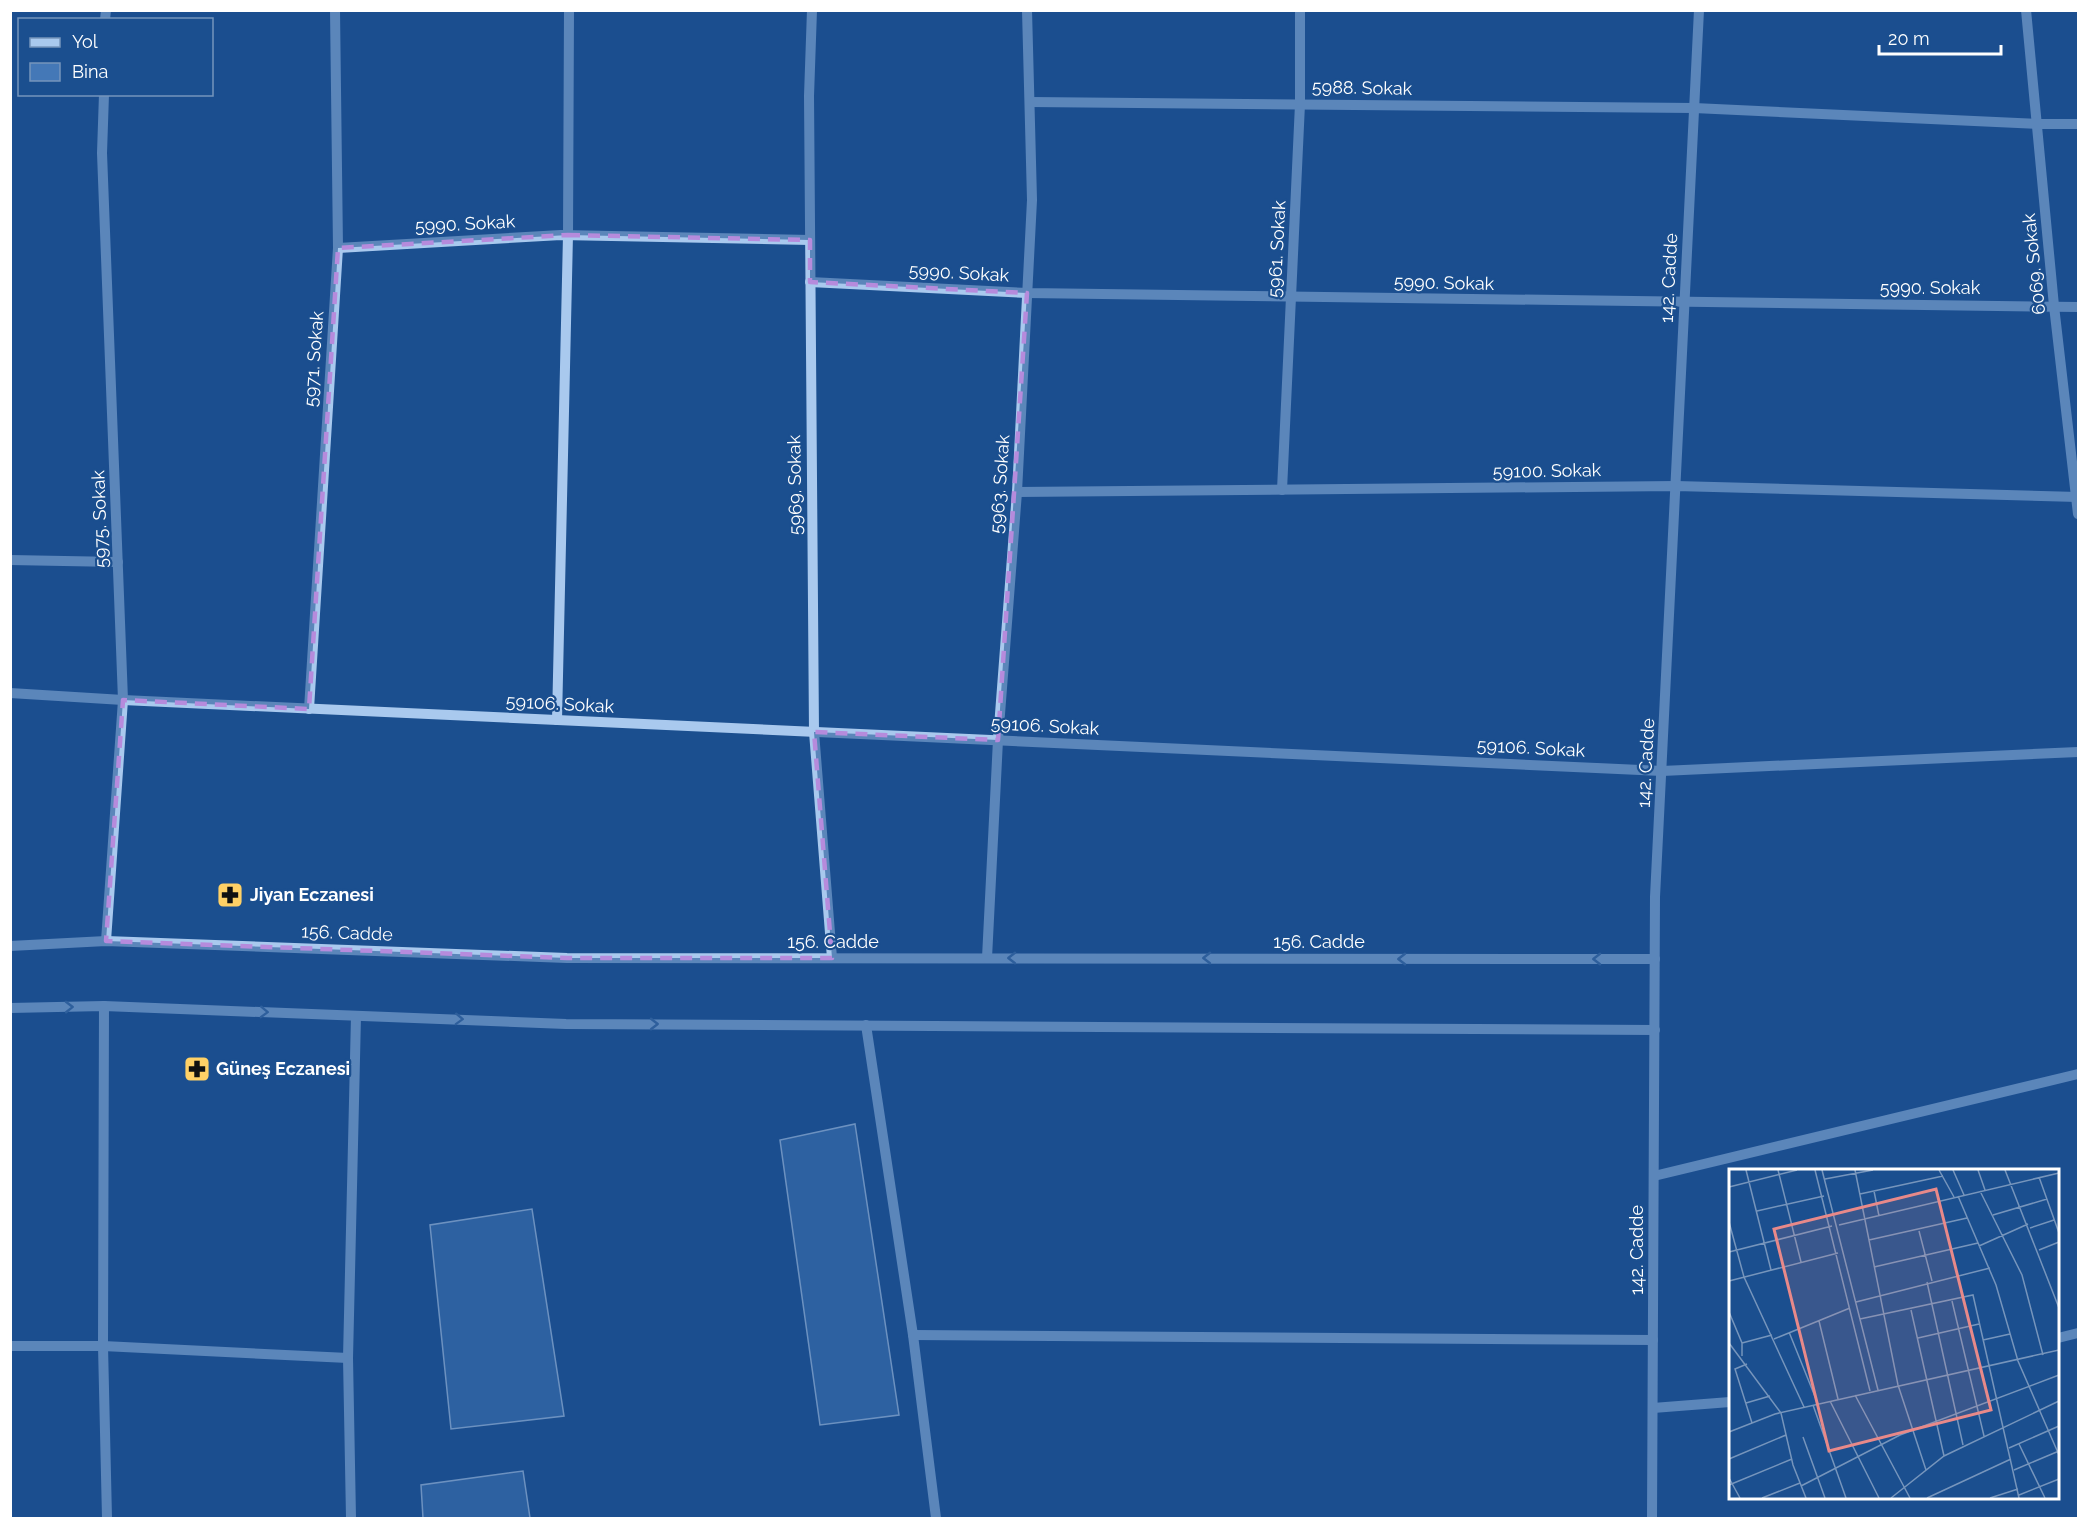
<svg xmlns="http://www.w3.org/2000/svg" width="2089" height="1529" viewBox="0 0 2089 1529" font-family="Raleway,sans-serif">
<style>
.building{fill:#4478b7;stroke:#cfe3fa;stroke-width:1.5}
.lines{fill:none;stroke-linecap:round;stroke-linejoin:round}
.minor{stroke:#a9c9ee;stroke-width:10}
.oneway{stroke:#4674ac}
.marked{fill:none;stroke:#b68bdc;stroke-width:4.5;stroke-dasharray:12 8;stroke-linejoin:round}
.labels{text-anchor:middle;stroke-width:4.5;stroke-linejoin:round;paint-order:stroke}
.street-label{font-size:18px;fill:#fff;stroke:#1b4f8f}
.poi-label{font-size:18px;font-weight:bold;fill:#fff;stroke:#1b4f8f;text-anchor:start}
.inset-road{fill:none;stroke:#7695bc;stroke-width:1.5}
.view{fill:#e88989;fill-opacity:0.15;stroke:#e88989;stroke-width:3}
.inset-edge{fill:none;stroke:#fff;stroke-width:3}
</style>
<rect width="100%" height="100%" fill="#1b4f8f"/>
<g class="building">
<polygon points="855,1124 899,1415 820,1425 780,1140"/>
<polygon points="532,1209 564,1416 451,1429 430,1225"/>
<polygon points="523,1471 530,1518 423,1518 421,1485"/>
</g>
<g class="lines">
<g class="minor">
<polyline points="812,10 809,96 814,732 832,958"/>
<polyline points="2026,10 2054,306 2078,514"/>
<polyline points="105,20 106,10"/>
<polyline points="104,94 102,153 123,700 106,941"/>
<polyline points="1030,102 1694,108 2037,124 2078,124"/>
<polyline points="338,248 561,235 810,240"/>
<polyline points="810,282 1027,293 2078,307"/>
<polyline points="1282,490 1300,104 1300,10"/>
<polyline points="1017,492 1676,486 2078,497"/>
<polyline points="10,560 118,562"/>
<polyline points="10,693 123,700 1662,771 2078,752"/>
<polyline points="309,709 338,248 335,10"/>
<polyline points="557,720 568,235 569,10"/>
<polyline points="10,946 106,941 567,958 1655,959"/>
<polyline points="987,958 998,740 1017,492 1032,200 1027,10"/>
<polyline points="104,1006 103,1346 107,1518"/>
<polyline points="10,1008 104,1006 566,1024 1655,1030"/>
<polyline points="866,1025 913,1335 936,1518"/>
<polyline points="1654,1176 2078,1074"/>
<polyline points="913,1335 1653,1340"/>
<polyline points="2058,1338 2078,1333"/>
<polyline points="10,1346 103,1346 348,1358"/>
<polyline points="1653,1408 1730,1402"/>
<polyline points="351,1518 348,1358 356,1016"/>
<polyline points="1652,1518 1655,897 1699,10"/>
</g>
</g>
<defs><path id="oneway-chevron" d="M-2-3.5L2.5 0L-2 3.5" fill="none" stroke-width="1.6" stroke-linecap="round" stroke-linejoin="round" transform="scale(1.5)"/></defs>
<g class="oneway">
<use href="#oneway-chevron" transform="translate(1012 958) rotate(-180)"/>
<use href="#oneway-chevron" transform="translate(1207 958) rotate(-180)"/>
<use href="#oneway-chevron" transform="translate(1402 959) rotate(-180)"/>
<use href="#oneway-chevron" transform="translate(1597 959) rotate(-180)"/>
<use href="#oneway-chevron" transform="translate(69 1007) rotate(-1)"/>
<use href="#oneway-chevron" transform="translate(264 1012) rotate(2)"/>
<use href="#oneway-chevron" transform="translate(459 1019) rotate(2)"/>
<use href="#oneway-chevron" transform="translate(654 1024)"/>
</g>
<path d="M0 0H2089V1529H0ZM568 235 810 240V282L1027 293 998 740 814 732 832 958H567L106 941 123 700 309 709 338 248Z" fill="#1b4f8f" fill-opacity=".55" fill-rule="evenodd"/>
<path class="marked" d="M568 235 810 240V282L1027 293 998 740 814 732 832 958H567L106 941 123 700 309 709 338 248Z"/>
<defs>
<symbol id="pharmacy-square" viewBox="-11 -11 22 22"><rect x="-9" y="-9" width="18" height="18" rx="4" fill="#ffd166" stroke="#1b4f8f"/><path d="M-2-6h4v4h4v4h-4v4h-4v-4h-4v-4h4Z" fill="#111"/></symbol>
</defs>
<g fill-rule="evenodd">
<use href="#pharmacy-square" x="215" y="880" width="30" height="30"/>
<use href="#pharmacy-square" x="182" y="1054" width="30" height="30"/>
</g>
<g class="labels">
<g class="street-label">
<text transform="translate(1362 88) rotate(1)" y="6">5988. Sokak</text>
<text transform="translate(465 224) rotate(-3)" y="6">5990. Sokak</text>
<text transform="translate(1277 249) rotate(-87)" y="6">5961. Sokak</text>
<text transform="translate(2034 264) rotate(-96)" y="6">6069. Sokak</text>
<text transform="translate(959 273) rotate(3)" y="6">5990. Sokak</text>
<text transform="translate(1669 278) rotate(-87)" y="6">142. Cadde</text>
<text transform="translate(1444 283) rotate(1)" y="6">5990. Sokak</text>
<text x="1930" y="294">5990. Sokak</text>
<text transform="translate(314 359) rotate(-86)" y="6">5971. Sokak</text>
<text transform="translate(1547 471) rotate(-1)" y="6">59100. Sokak</text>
<text transform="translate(1000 484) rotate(-86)" y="6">5963. Sokak</text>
<text transform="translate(795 485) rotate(-91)" y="6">5969. Sokak</text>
<text transform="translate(100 519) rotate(-92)" y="6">5975. Sokak</text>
<text transform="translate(560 704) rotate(3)" y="6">59106. Sokak</text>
<text transform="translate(1045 726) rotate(3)" y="6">59106. Sokak</text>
<text transform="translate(1531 748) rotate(3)" y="6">59106. Sokak</text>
<text transform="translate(1646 763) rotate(-87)" y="6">142. Cadde</text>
<text transform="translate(347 933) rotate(2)" y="6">156. Cadde</text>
<text x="833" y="948">156. Cadde</text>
<text x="1319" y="948">156. Cadde</text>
<text transform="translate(1637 1250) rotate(-90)" y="6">142. Cadde</text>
</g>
<g class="poi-label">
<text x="250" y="901">Jiyan Eczanesi</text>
<text x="216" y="1075">Güneş Eczanesi</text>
</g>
</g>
<g transform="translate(1729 1169)">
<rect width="330" height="330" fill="#1b4f8f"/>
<path class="inset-road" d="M17 1 42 101M49 1 72 93M86 1 141 222M93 1 149 221M126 1 169 216 197 301M210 1 225 28M224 1 235 26M249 1 256 21M276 1 330 139M310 8 330 64M96 10 144 1M0 18 68 1M145 22 150 47M251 22 293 106 314 186M131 25 214 7M229 27 267 116 289 192 330 286M28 42 95 27M264 46 318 30M0 53 15 108 75 238M110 56 330 4M301 59 325 51M190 62 203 112M140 71 238 49M250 77 299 55M310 81 330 73M0 83 103 57M145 98 249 74M0 112 109 84M198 113 234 276M223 132 255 267M127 133 261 99M182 141 215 287M0 143 13 174V187M131 150 244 126 290 329M90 152 109 230M60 163 89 235M189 169 250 155M45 170 121 139M254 171 281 165M0 174 52 244 64 296 77 329M13 174 43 166M18 195 6 200 23 254M126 226 181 329M101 232 150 329M17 234 41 227M84 236 117 329M0 263 46 245 330 181M74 268 96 329M290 275 316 329M280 279 330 257M0 290 57 266M285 301 330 282M0 309 11 329M0 316 63 290M72 317 171 266 330 206M290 326 330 310M33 329 71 314M162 329 215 287 330 232M198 329 282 290M261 329 289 320"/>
<path class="view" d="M207 20 262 241 100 282 45 60Z"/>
<rect width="330" height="330" class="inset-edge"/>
</g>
<rect width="2089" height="1529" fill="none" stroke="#ffffff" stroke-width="24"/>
<rect x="18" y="18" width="195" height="78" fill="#1b4f8f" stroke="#7695bc" stroke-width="1.5"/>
<rect x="30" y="38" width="30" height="9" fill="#a9c9ee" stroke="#7695bc" stroke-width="1.5"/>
<text x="72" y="48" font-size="18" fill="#ffffff">Yol</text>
<rect x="30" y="63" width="30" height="18" fill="#4478b7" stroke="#7695bc" stroke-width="1.5"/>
<text x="72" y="78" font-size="18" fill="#ffffff">Bina</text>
<path d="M1879 45v9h122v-9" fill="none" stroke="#ffffff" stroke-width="3"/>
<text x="1888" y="45" font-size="18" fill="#ffffff" stroke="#1b4f8f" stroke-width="4.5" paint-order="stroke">20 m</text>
</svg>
